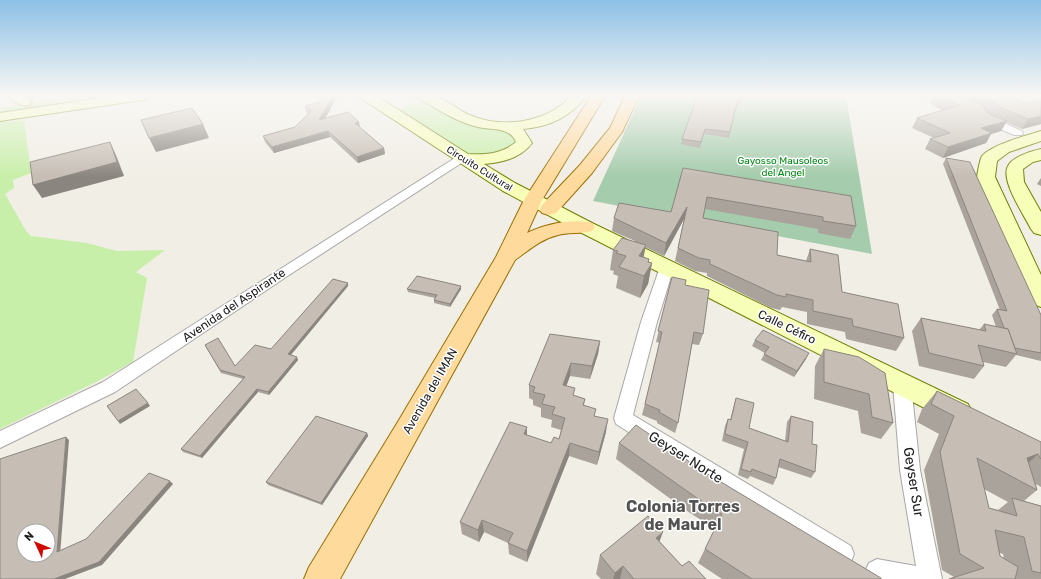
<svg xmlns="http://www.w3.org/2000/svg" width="1041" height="579" viewBox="0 0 1041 579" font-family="Rubik,sans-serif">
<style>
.grass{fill:#c8efa9}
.cemetery{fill:#a5ccad}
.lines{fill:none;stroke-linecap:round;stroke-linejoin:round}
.street-casing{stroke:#a7a7a7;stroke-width:2}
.secondary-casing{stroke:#6b7e00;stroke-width:2}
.primary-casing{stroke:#9c7000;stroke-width:2}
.street{fill:#fff;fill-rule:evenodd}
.secondary{fill:#f7feb7;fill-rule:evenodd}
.primary{fill:#ffda9d;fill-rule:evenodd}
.wall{fill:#aaa39c;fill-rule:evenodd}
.shaded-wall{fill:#8b857f}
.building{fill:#c6beb5;stroke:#8b857f;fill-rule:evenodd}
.labels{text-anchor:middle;stroke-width:3;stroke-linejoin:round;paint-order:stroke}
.far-park-label{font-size:10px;fill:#038a15;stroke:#fff}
.far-street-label{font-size:10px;fill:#202020;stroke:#fff}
.street-label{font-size:12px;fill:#202020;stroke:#fff}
.near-street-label{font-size:14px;fill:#202020;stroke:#fff}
.near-neighbourhood-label{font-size:16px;font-weight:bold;fill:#535353;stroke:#fff}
</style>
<rect width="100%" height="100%" fill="#f1eee6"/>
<g class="grass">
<polygon points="81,96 122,96 0,115 0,107"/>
<polygon points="428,102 514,132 517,144 506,152 484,156 459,152 402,115 402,107 415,103"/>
<polygon points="0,120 9,122 24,120 31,173 13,180 14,188 5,194 26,231 31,236 87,243 117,251 165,250 136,272 147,278 133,362 96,382 0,429"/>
</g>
<polygon class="cemetery" points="641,96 846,96 872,254 593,201"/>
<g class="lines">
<defs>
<g id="street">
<polygon points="987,115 1022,131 1023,133 1022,135 1014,135 984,122 982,118"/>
<polygon points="462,155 466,156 468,158 466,160 286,277 115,392 0,448 0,431 103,382 458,156"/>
<polygon points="667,262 672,264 674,267 657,322 633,415 851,546 854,554 851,562 843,565 835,562 616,424 614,418 641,322 660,267 662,264"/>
<polygon points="902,377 908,379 911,384 920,470 942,579 869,579 865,571 869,563 877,559 916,566 900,470 893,384 896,379"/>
</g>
<g id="secondary">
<path d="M9 96H25L32 102 30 105C22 107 14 103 9 96Z"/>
<polygon points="113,96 149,96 147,99 142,100 0,121 0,113"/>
<path d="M360 96H377L468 154C485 155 502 154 516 142 510 127 492 130 478 127 456 122 440 110 420 99L418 96C424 96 432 95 437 97 449 101 459 111 472 116 504 129 548 122 571 96H586C571 117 548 127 523 129L532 143C521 158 501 163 484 164L515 183 592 223 968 404 972 412 968 420 958 423 948 420 578 231 503 191 362 99Z"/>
<path d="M1041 131V141L1009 152 997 161 995 177 1041 275V307L1033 304 1030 299 977 177C978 171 979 164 981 158 987 146 1028 135 1041 131Z"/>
<path d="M1041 149V160L1033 162 1023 169 1024 182 1041 212V235L1034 233 1031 229C1024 215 1000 180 1008 166 1012 157 1032 151 1041 149Z"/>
</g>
<g id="primary">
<path d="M591 96H605L542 200 527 233C546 224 571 218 592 223L595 227 592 231C581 234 569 232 558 235 541 239 529 250 515 260L340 579H304L309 567 396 425 496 257 524 200Z"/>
<polygon points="625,96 639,96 622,132 592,173 556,213 549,215 542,213 540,209 542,205 580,165 610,128"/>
</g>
</defs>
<use href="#street" class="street-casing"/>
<use href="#secondary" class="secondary-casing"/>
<use href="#primary" class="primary-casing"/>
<use href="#street" class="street"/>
<use href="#secondary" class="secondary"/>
<use href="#primary" class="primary"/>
</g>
<g class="wall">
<polygon points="742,96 734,113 729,138 704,134 700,148 681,144 682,139"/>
<polygon points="925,96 1008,96 1026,103 1041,99 1041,124 1022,129 1006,122 1001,131 991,134 986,143 943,158 925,149 930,139 934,138 912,128 917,118 943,110 930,104 932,99"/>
<polygon points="337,97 325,118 360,128 384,148 385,154 358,163 330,137 274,153 265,142 263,136 295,127 308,114 306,112 305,106"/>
<polygon points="946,158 1041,315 1041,361 1016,355 1006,367 983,362 984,366 974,379 919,366 912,331 921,318 979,330 984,324 996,327 992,315 997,309 1000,310 943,164"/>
<polygon points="683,168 856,226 850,239 818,233 818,229 705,209 703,218 777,255 806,261 810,249 842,292 904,338 896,351 846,339 845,332 807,324 807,312 782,307 780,310 771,308 707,276 707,273 695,271 675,261 684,219 664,256 645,247 643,257 649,259 649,262 652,263 648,284 640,298 616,288 618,276 613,274 614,271 610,270 613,250 635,241 612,231 614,218 671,212"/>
<polygon points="1041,178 1041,186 1037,184"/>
<polygon points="672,277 685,285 703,334 699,345 692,344 678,423 675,433 657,423 657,421 642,415 660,343 656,342"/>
<polygon points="348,286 291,355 298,360 269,395 258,392 202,458 183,452 181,449 243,379 221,373 205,345 235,366 271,349"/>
<polygon points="407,289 461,289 450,307 434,303 434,300 435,298 408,292"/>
<polygon points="755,340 806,359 794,377 761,360 765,353 752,346"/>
<polygon points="600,341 598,354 590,379 570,376 566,386 574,396 585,399 584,405 595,416 606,432 597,465 569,456 527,562 509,554 508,543 484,532 479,542 462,534 460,522 527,435 551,443 559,439 561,430 551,427 552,420 541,417 541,408 533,405 533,400 529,398 529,385"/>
<polygon points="824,349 885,373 893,423 881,439 861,433 858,411 814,399 815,366"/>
<path d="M937 391 1041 442V487L1036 484 1037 490 1024 501 1041 506V579H949L954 577 942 570 924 470 939 434 917 422 922 409ZM984 489 1008 502 998 510 989 508ZM1000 553 1003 554 1004 558 1000 556Z"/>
<polygon points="736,398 749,428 785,441 787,422 791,416 812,444 815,472 811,478 778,467 776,478 773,485 750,476 748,479 738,475 744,449 722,441 725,426 728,419 730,420 734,405"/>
<polygon points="367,433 368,436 322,505 268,485 266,482"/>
<polygon points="619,443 706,473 881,579 722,579 698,563 715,529 687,511 616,459"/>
<polygon points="660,542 682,566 706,579 601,579 596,574 600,555"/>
</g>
<g class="shaded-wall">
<polygon points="333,96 336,96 337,97 321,126 319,120"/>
<polygon points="741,96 742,96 734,114 735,109"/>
<polygon points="1041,116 1041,124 1022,129 1028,119"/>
<polygon points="1007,121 1001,131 991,134 986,143 943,158 948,147 981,128"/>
<polygon points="359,122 360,128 355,123"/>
<polygon points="203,124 209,138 156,152 149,138"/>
<polygon points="328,131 330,137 274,153 272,147"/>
<polygon points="110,142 116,155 124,176 42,198 33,185"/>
<polygon points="384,148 385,154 358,163 357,157"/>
<polygon points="687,207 684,219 664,256 666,243"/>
<polygon points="646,245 642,266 639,256"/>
<polygon points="649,259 647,272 652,263 648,284 640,298 644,276 648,262"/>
<polygon points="348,283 348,286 289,357 288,354"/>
<polygon points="461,286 461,289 450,307 450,304"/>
<polygon points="600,341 598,354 590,379 592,366"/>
<polygon points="809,353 806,359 794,377 797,371"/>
<polygon points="297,357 298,360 269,395 268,392"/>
<polygon points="571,363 570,376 562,398 563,385"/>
<polygon points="257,389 258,392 202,458 200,456"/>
<polygon points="148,403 150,406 120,424 118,421"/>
<polygon points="608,419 606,432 597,465 599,452"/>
<polygon points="527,427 527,440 524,434"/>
<polygon points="367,433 368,436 322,505 321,503"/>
<polygon points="66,437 69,440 60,555 57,552"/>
<polygon points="570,443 569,456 527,562 527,551"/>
<polygon points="1038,454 1019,472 1008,475 1027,458"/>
<polygon points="170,481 173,484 102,565 65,579 54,579"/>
<polygon points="482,520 484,532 479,542 478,530"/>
<polygon points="663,532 656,551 656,538"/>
<polygon points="623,566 620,579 613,579 615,573"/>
</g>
<g class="building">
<polygon points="326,96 333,96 319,120 348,112 359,122 355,123 384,148 357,157 328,131 272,147 263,136 295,127 311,111 305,106 321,102"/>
<polygon points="698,96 741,96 735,109 730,132 705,129 701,142 682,139 695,102"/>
<polygon points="938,96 961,96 982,105 989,114 1007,121 981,128 992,133 948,147 930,139 950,133 917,118 960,105"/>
<polygon points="987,96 1008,96 1026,103 1041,99 1041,116 1028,119 999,107"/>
<polygon points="192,108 203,124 149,138 141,120"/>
<polygon points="110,142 117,162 33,185 30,162"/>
<polygon points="946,158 970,162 1041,315 1041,353 1015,348 1008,329 1004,328 997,309 1007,311"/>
<polygon points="683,168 851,196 856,226 823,221 823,217 707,197 703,218 778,232 777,255 811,262 810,249 838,255 842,292 898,304 904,338 853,326 852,319 813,311 813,300 786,294 786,297 777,295 710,264 710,260 699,258 678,248 687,207 666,243 614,218 619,203 671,212"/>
<polygon points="622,238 646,245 639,256 649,259 648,262 652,263 644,276 619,267 626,256 616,253 618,251 613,250"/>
<polygon points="417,276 461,286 450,304 434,300 437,295 407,289"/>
<polygon points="672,277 686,280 685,285 709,290 703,334 694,332 678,423 659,412 660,410 645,404 662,332 658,331"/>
<polygon points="333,279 348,283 288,354 297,357 268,392 257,389 200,456 181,449 245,377 220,370 205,345 218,338 235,366 255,345 271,349"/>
<polygon points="921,318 986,331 984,324 1008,329 1017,354 978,345 984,366 929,353"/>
<polygon points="763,330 809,353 797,371 764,354 769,347 755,340"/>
<polygon points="550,334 600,341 592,366 571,363 563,385 575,388 573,395 585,399 583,405 596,409 594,416 608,419 599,452 570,443 527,551 508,543 513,533 482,520 478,530 460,522 510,422 527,427 524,434 551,443 554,437 559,439 565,418 552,414 555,407 542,404 545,395 533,392 535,387 529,385"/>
<polygon points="824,349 859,357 885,373 893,423 872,417 869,394 824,382"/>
<polygon points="136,389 148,403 118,421 107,406"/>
<polygon points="937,391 1041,442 1041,459 1040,458 1038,454 1027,458 1037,490 977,458 989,508 1017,516 1012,498 1041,506 1041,573 1032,571 1024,537 995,530 1000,556 1018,567 1015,579 949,579 984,568 960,554 940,452 954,416 931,404"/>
<polygon points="736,398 754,403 749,428 788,442 791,416 813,422 812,444 817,445 815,472 780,459 776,478 752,469 751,472 741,469 748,442 725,434 728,419 731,420"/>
<polygon points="316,416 367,433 321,503 266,482"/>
<polygon points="636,425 706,473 881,578 881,579 752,579 705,549 722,514 694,496 619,443"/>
<path d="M66 437 57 552 86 539 149 473 170 481 99 562 54 579H0V459ZM24 531H48V555H24Z"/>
<polygon points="648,516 663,532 656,538 682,566 689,561 706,579 634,579 623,566 615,573 600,555"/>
</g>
<linearGradient id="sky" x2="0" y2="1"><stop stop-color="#8cc0e6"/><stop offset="0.54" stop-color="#f9f7f4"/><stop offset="1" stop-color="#f9f7f4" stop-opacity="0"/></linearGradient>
<rect width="1041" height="177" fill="url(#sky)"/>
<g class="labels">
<g class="far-park-label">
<text x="783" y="164">Gayosso Mausoleos<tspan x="783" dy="12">del Angel</tspan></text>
</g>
<g class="far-street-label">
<text transform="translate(480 168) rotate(32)" y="4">Circuito Cultural</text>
</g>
<g class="street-label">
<text transform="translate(234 305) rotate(-34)" y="4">Avenida del Aspirante</text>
<text transform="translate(787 327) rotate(26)" y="4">Calle Céfiro</text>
<text transform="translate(430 391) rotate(-60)" y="4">Avenida del IMAN</text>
</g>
<g class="near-street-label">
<text transform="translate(686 457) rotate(32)" y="5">Geyser Norte</text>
<text transform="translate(914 482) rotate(81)" y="5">Geyser Sur</text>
</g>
<g class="near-neighbourhood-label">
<text x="683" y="512">Colonia Torres<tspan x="683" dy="18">de Maurel</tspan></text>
</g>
</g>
<g transform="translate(36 543) rotate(314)"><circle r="19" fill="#ffffff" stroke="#a6a6a6"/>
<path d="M0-3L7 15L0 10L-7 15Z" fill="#d00a00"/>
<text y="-6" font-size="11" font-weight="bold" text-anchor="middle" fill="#202020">N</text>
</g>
</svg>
